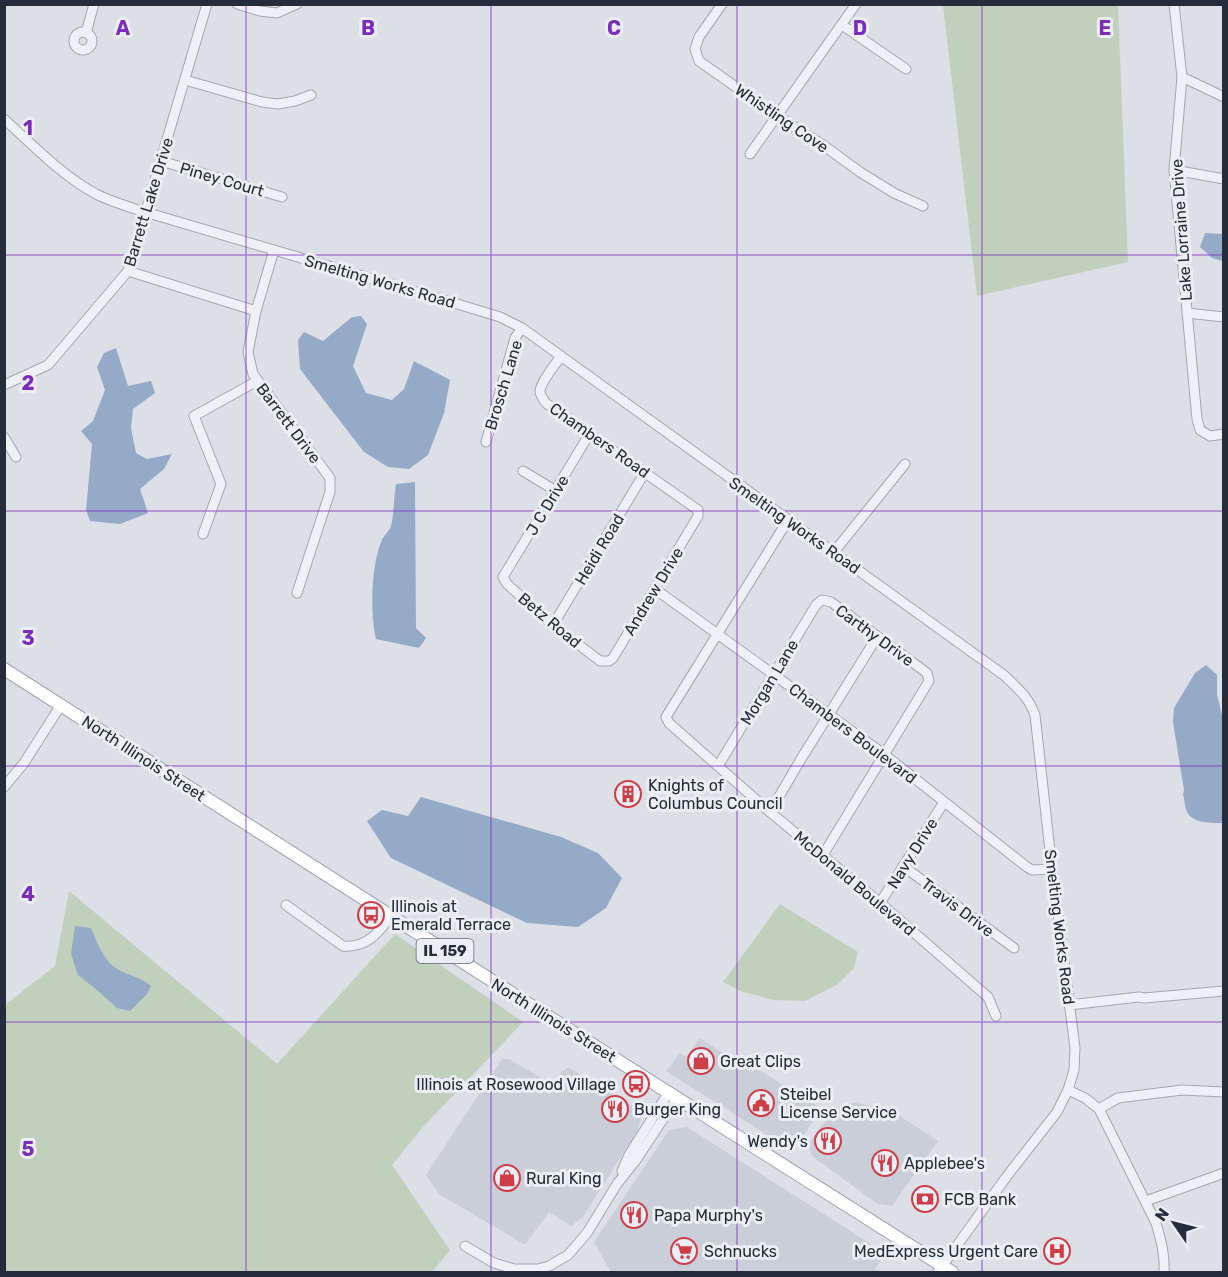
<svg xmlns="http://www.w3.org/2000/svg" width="1228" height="1277" viewBox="0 0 1228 1277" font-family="Rubik,sans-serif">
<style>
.built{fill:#caced8}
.green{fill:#c0d0bc}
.water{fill:#95aac7}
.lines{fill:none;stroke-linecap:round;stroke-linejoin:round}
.minor-casing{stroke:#a1a6b0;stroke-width:11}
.major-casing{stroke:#9ba2b2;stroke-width:14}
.minor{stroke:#eef0f5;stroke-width:9}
.major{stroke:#fff;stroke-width:12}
.grid{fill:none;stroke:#7b2cbf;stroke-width:1.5;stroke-opacity:0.55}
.labels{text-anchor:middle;stroke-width:6;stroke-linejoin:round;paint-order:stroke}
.shield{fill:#ebeef4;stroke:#606673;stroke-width:1.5}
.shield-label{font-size:15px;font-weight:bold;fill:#252c3c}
.street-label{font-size:16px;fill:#252c3c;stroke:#ebeef4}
.poi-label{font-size:16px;fill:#252c3c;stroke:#ebeef4;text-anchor:start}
.grid-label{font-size:20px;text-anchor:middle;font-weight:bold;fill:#7b2cbf;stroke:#ebeef4;stroke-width:6;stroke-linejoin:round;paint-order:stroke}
</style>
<rect width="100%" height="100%" fill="#dcdfe6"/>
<g class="built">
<polygon points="700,1038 752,1072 756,1068 817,1105 820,1110 801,1140 791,1150 666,1071 680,1053 686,1057"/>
<polygon points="502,1059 509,1059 547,1081 553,1082 558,1078 561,1072 568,1068 575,1071 636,1109 641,1114 641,1119 638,1130 583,1217 571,1226 549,1212 525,1245 439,1194 426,1175"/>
<polygon points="856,1103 889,1109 938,1141 892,1206 878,1204 813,1157 809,1149 810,1142 830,1114 842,1104"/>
<polygon points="687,1127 882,1251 884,1256 875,1269 880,1272 611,1272 594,1242 669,1130"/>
</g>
<g class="green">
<polygon points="943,5 1118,5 1128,262 977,296"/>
<polygon points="69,891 277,1064 395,934 523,1022 423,1127 392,1165 450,1250 432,1272 5,1272 5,1005 55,966"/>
<polygon points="780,904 858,952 854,968 838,984 805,1001 773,1000 740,991 723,982"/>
</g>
<g class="water">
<polygon points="1205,233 1223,234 1223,261 1212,258 1200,247"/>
<polygon points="361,316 367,324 353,366 366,393 392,400 404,389 414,361 450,380 444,413 428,455 409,469 388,467 364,452 300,369 298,340 304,332 323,341 352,317"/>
<polygon points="116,348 128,386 151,381 155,393 133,409 131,428 136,453 147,459 172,454 164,469 140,489 148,513 120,524 90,521 86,510 92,444 81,431 93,421 105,390 97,367 104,353"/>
<path d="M415 482 416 628 426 638 419 648 376 639C370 613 371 568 381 542 383 536 389 532 391 526 394 515 394 496 396 484Z"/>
<path d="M1206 665 1217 675V695L1224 723 1223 823C1211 823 1190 824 1186 809 1184 803 1185 800 1183 795L1184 790 1173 722 1174 708 1195 673Z"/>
<polygon points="421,797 561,837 598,853 622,878 606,908 578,927 527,923 391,858 367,821 382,810 408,816"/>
<path d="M75 926 91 928C98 944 104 963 121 971 131 976 142 978 151 986L147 994 130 1011 117 1008 97 990 78 975 71 954Z"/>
</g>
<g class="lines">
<defs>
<g id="minor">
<polyline points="237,4 260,11 277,13 297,4"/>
<polyline points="722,4 699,37 695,49 699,61 777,116 823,145 860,172 894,193 923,206"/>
<polyline points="1174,4 1182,77 1174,170 1197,419 1200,430 1210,436 1224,434"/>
<polyline points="842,25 906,69"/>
<circle cx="83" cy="41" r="9"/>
<polyline points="86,33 94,4"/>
<polyline points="1182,77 1224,97"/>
<polyline points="185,80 262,102 278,104 295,101 311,95"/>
<path d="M4 119C33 145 62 176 96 194 112 202 129 207 145 212L464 306 500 317 522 328 1005 676C1020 691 1027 695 1035 715L1052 869 1075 1048 1074 1070 1068 1090 1085 1098 1099 1109 1156 1223C1161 1240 1165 1255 1164 1272"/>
<polyline points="750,154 856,4"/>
<polyline points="161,161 282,197"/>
<polyline points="1174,170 1224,179"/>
<polyline points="274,250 256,311 248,352 253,374 330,478 330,492 297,593"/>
<polyline points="128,271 256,311"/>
<polyline points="1187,313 1224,317"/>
<path d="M561 356C556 364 541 381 540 391 540 396 544 400 547 404L698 510V516L613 658 609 661H600L553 625 507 584 503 577 590 433"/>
<polyline points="4,385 48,365 128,271 207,4"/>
<polyline points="4,437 16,457"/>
<polyline points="486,442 515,338 522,328"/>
<polyline points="523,471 556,491"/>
<polyline points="788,520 666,717 669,723 770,812 880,903 988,997 996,1016"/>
<polyline points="203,534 221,484 194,416 257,381"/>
<polyline points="834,552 905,464"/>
<polyline points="655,589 885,755 1027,867 1032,870 1052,869"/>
<polyline points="553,625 645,472"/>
<polyline points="718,766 816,605 822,600 831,602 927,673 929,681 823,855"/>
<polyline points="4,787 24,763 61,705"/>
<polyline points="770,812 801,759 877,637"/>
<polyline points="903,866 1014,948"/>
<polyline points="880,903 944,802"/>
<path d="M286 905 343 946C367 948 378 933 391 916"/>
<polyline points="1069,1005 1139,997 1144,998 1224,991"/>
<polyline points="1099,1109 1118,1098 1182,1090 1224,1092"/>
<polyline points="622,1171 629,1155 669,1092"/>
<polyline points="1146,1201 1224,1173"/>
<polyline points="465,1246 494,1263 514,1269 538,1269 549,1266 568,1255 587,1233 617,1184 636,1160 677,1098"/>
<polyline points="938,1272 1007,1176 1057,1112 1068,1090"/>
</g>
<polyline id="major" points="4,669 549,1017 952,1272"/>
</defs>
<use href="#minor" class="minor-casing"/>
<use href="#major" class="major-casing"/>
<use href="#minor" class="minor"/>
<use href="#major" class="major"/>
</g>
<path class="grid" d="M246 4V1272M491 4V1272M737 4V1272M982 4V1272M4 255H1224M4 511H1224M4 766H1224M4 1022H1224"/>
<defs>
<symbol id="building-ring" viewBox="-11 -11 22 22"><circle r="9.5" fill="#ebeef4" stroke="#cf3d47" stroke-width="1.5"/><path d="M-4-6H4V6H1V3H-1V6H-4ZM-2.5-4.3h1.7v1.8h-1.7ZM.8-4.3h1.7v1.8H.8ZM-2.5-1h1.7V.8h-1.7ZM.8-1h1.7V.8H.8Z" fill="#cf3d47"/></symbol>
<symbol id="bus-ring" viewBox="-11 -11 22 22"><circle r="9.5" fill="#ebeef4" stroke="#cf3d47" stroke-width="1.5"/><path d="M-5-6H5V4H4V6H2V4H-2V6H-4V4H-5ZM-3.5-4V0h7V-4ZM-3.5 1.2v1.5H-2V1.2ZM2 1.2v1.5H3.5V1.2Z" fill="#cf3d47"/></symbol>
<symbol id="shop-ring" viewBox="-11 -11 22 22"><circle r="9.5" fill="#ebeef4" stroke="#cf3d47" stroke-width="1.5"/><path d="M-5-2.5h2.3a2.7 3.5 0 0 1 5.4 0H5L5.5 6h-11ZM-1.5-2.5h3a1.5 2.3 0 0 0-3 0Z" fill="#cf3d47"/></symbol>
<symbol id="civic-ring" viewBox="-11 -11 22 22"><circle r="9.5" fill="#ebeef4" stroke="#cf3d47" stroke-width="1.5"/><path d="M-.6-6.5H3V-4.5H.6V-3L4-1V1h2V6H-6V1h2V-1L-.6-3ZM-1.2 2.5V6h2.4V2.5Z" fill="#cf3d47"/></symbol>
<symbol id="restaurant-ring" viewBox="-11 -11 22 22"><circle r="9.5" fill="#ebeef4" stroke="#cf3d47" stroke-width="1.5"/><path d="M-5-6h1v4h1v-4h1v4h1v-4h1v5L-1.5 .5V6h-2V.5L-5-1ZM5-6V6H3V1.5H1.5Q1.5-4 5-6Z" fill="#cf3d47"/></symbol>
<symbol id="bank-ring" viewBox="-11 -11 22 22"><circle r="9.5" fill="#ebeef4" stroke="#cf3d47" stroke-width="1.5"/><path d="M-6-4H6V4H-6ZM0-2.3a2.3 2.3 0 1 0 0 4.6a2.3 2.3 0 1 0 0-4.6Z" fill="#cf3d47"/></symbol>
<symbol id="supermarket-ring" viewBox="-11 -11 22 22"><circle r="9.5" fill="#ebeef4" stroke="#cf3d47" stroke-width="1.5"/><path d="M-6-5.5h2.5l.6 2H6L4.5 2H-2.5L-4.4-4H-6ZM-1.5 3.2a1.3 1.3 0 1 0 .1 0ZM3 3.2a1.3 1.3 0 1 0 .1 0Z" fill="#cf3d47"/></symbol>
<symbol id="hospital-ring" viewBox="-11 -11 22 22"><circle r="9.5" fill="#ebeef4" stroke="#cf3d47" stroke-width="1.5"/><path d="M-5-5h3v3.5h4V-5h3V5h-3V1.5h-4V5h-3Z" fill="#cf3d47"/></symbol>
</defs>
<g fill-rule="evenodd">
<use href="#building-ring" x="613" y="779" width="30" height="30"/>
<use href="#bus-ring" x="356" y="900" width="30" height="30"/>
<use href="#shop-ring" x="686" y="1046" width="30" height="30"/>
<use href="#bus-ring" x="621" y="1069" width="30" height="30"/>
<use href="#civic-ring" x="746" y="1088" width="30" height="30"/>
<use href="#restaurant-ring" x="600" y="1094" width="30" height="30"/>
<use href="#restaurant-ring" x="813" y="1126" width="30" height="30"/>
<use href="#restaurant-ring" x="870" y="1148" width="30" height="30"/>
<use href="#shop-ring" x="492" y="1163" width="30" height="30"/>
<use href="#bank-ring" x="910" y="1184" width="30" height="30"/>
<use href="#restaurant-ring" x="619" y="1200" width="30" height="30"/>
<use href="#supermarket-ring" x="669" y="1236" width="30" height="30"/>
<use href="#hospital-ring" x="1042" y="1236" width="30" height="30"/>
</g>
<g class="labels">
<rect class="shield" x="416.5" y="939" width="57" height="24" rx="4.5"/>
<g class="shield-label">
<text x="445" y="956">IL 159</text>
</g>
<g class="street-label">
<text transform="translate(782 118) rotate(34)" y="6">Whistling Cove</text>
<text transform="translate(222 179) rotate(16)" y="6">Piney Court</text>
<text transform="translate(148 202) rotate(-73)" y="6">Barrett Lake Drive</text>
<text transform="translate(1181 230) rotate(-94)" y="6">Lake Lorraine Drive</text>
<text transform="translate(380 281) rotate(16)" y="6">Smelting Works Road</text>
<text transform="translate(503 385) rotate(-73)" y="6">Brosch Lane</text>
<text transform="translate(289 423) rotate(53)" y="6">Barrett Drive</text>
<text transform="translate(600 440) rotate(35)" y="6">Chambers Road</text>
<text transform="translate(547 505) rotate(-59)" y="6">J C Drive</text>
<text transform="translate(795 525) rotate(35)" y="6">Smelting Works Road</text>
<text transform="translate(599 549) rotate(-59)" y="6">Heidi Road</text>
<text transform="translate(653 591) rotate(-59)" y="6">Andrew Drive</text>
<text transform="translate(550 620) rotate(40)" y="6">Betz Road</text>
<text transform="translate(875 635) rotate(36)" y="6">Carthy Drive</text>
<text transform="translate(769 682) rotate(-59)" y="6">Morgan Lane</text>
<text transform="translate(853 733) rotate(37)" y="6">Chambers Boulevard</text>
<text transform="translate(144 758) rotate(33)" y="6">North Illinois Street</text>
<text transform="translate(912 853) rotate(-58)" y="6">Navy Drive</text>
<text transform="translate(855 883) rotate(40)" y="6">McDonald Boulevard</text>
<text transform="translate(958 907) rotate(37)" y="6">Travis Drive</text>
<text transform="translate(1060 927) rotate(83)" y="6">Smelting Works Road</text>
<text transform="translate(554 1020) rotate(32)" y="6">North Illinois Street</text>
</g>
<g class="poi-label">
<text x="648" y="791">Knights of<tspan x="648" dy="18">Columbus Council</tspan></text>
<text x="391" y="912">Illinois at<tspan x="391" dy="18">Emerald Terrace</tspan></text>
<text x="720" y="1067">Great Clips</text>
<text x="616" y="1090" text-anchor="end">Illinois at Rosewood Village</text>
<text x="780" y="1100">Steibel<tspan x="780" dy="18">License Service</tspan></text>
<text x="634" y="1115">Burger King</text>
<text x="808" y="1147" text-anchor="end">Wendy's</text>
<text x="904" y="1169">Applebee's</text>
<text x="526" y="1184">Rural King</text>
<text x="944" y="1205">FCB Bank</text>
<text x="654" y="1221">Papa Murphy's</text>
<text x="704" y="1257">Schnucks</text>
<text x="1038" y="1257" text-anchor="end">MedExpress Urgent Care</text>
</g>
</g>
<g class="grid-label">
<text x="123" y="35">A</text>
<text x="368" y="35">B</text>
<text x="614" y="35">C</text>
<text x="860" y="35">D</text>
<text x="1105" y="35">E</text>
<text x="28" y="135">1</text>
<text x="28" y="390">2</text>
<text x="28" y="645">3</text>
<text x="28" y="901">4</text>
<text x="28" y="1156">5</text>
</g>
<rect width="1228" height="1277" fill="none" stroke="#252c3c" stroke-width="12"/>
<g transform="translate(1174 1223) rotate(305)" stroke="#ebeef4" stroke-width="4.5" paint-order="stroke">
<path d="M0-4.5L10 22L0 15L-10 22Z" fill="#252c3c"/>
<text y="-9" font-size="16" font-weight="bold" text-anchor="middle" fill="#252c3c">N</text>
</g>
</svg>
